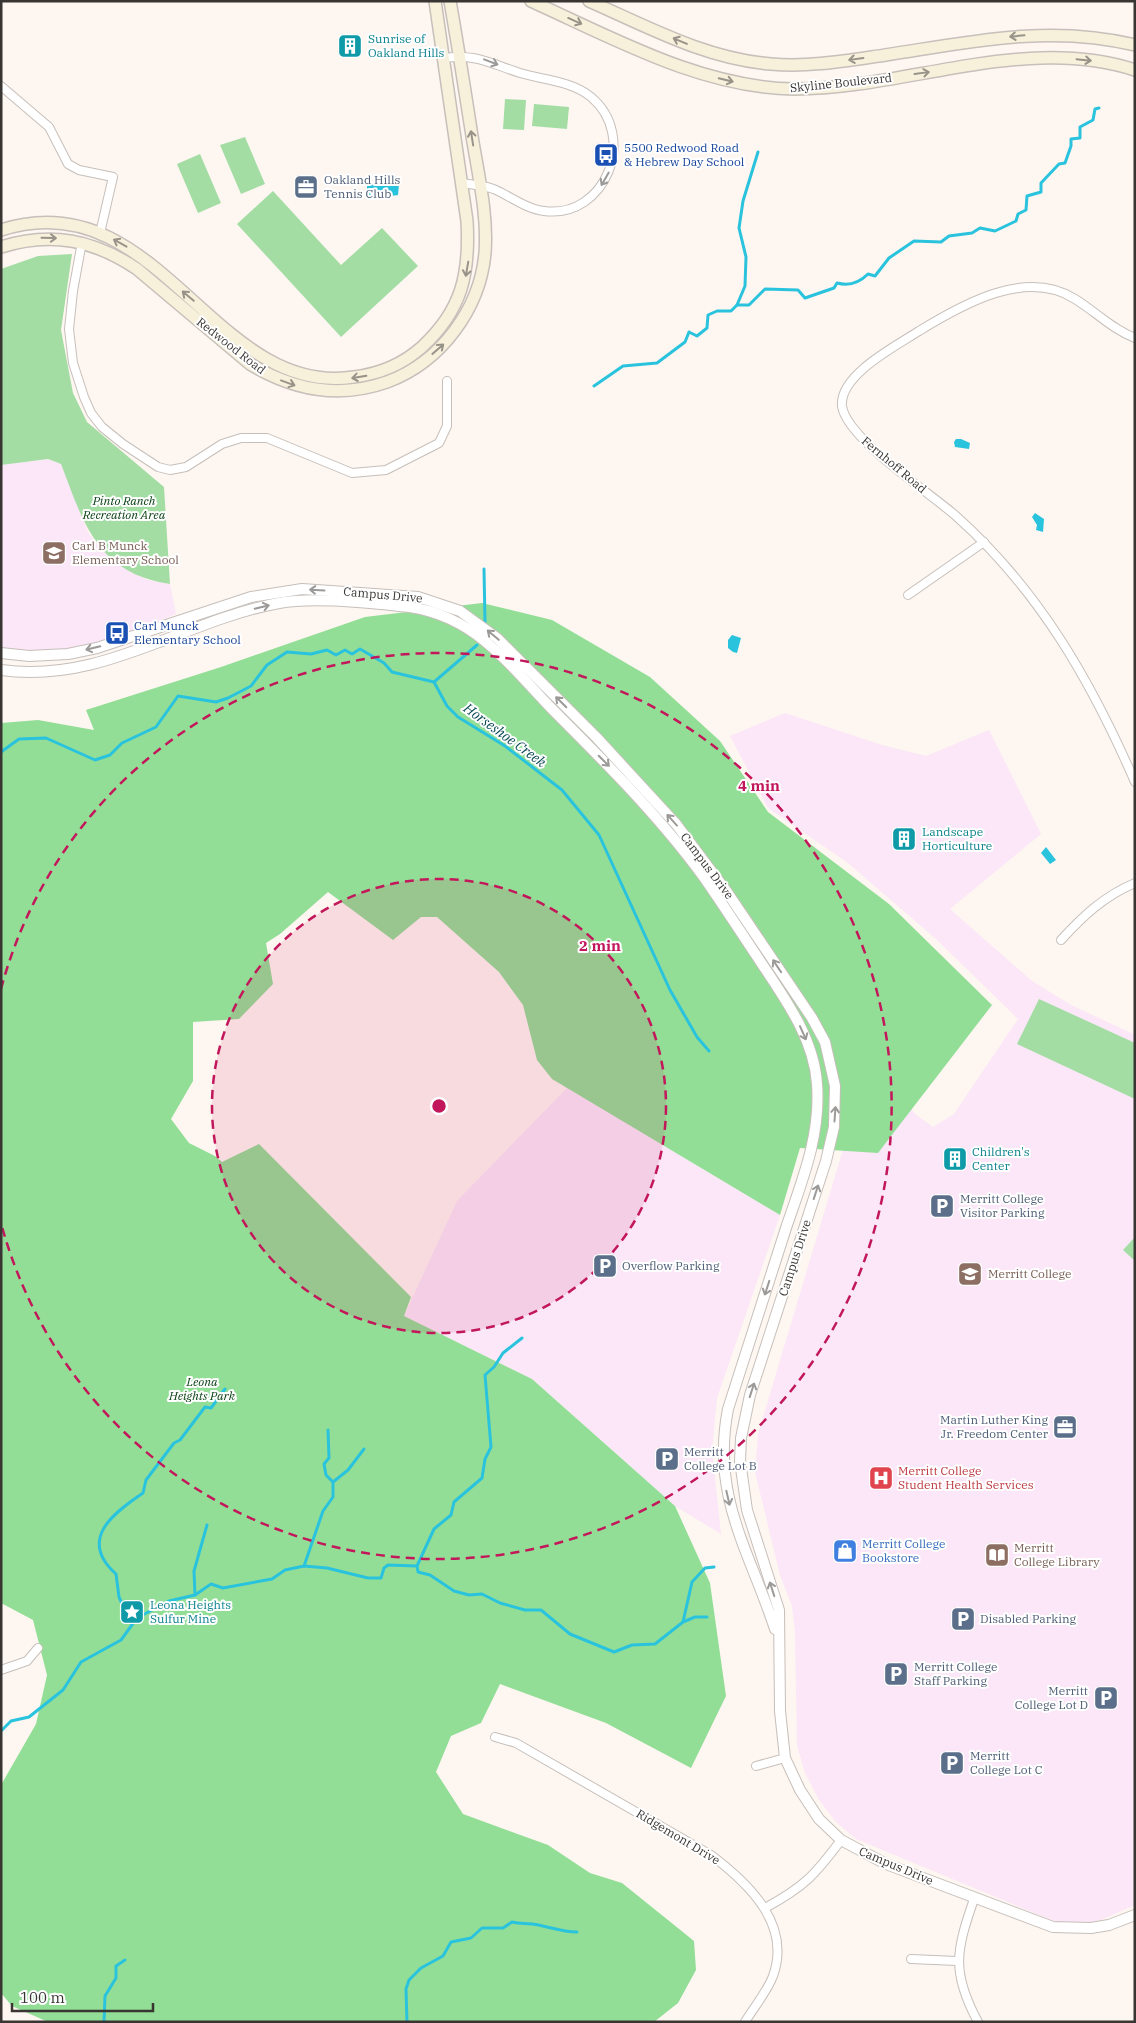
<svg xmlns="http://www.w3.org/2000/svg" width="1136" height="2023" viewBox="0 0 1136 2023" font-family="'IBM Plex Serif',serif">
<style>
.education{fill:#fbe7f7}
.green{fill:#a3dda4}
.forest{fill:#93de96}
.water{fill:#2ac3dd}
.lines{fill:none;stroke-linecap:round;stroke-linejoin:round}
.stream{stroke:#2ac3dd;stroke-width:3}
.minor-casing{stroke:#c6bfba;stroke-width:10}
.tertiary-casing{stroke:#c6bfba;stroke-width:12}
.secondary-casing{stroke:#c6bfba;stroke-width:14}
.minor{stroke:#fff;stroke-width:8}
.tertiary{stroke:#fff;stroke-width:10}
.secondary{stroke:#f7f1dc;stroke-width:11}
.oneway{stroke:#989388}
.oneway2{stroke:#9c9a99}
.ring{fill:none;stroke:#c2185b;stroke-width:2.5;stroke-dasharray:9 6}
.labels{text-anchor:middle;stroke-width:4;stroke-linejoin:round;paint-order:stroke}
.culture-label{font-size:12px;fill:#0d838f;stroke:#fff;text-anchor:start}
.street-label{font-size:12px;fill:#383533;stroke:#fff}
.transit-label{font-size:12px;fill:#164399;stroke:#fff;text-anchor:start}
.service-label{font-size:12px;fill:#4e5e75;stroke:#fff;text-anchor:start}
.park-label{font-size:12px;font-style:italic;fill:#033b0d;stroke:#fff}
.education-label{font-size:12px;fill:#785e54;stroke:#fff;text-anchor:start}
.health-label{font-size:12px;fill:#be3a42;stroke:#fff;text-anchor:start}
.shop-label{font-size:12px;fill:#366cbe;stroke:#fff;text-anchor:start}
.water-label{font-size:14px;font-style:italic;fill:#0b4a55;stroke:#fff}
.centre{fill:#c2185b;stroke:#fff;stroke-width:2.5}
.ring-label{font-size:15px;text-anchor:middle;font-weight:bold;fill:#c2185b;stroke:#fff;stroke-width:4;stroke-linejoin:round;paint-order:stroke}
</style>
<rect width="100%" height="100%" fill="#fef6f1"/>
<g class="education">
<polygon points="48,459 61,464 89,534 99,546 113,560 129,571 148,580 170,584 176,614 109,640 56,653 1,653 1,465"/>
<polygon points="785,713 882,745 926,756 989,730 1041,834 950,909 1032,981 1071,1005 1135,1035 1135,1905 1101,1920 1076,1925 1056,1922 856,1839 836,1822 819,1800 805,1773 797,1746 795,1632 792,1606 780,1575 755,1472 758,1434 842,1153 852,1110 823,978 915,1114 933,1127 954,1114 1018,1019 936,939 848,863 768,808 730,736"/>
<polygon points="567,1088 780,1215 717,1398 712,1450 721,1534 675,1506 532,1379 404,1316 457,1201"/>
</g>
<g class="green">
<polygon points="505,99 526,100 524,130 503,129"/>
<polygon points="534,104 569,107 567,129 532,126"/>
<polygon points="245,137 265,184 241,194 220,145"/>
<polygon points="200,154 221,203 198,213 177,164"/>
<polygon points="273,191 341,265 382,228 418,266 341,337 237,224"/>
<path d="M72 254 61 330 73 393 87 422 164 487 170 584C97 573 84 524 61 464L48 459 1 465V269L38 256Z"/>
<polygon points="1039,999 1135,1043 1135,1099 1017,1044"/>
<polygon points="1135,1237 1135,1261 1123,1250"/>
</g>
<polygon class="forest" points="482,603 552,620 650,677 720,741 768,812 889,904 992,1005 878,1153 800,1148 780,1215 552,1079 537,1060 523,1005 499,972 437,917 421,917 393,940 328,892 280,934 266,943 273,984 239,1019 193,1022 193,1081 171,1119 189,1143 215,1156 222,1162 259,1144 411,1297 404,1316 532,1379 675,1506 710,1583 726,1696 691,1768 606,1723 500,1684 481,1723 451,1736 436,1772 463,1814 548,1845 590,1873 622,1883 694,1941 696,1970 678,2003 654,2022 48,2022 12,2006 1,1993 1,1785 36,1724 47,1675 33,1620 1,1603 1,723 38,720 94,730 86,710 221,667 365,617"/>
<g class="water">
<polygon points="385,176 396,176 399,184 398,195 383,197 367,195 367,184 382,182"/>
<polygon points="956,439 961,439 970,443 969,449 955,447 954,442"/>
<polygon points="1035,513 1044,519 1043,532 1036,530 1037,525 1032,517"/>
<polygon points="732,635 741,638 737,653 733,652 728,648 728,640"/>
<polygon points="1046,847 1056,860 1050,864 1041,853"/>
</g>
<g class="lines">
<g class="stream">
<polyline points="737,305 745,286 746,257 739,228 743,201 758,152"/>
<path d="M594 386 623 366 657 363 685 342 689 332 697 336 707 328 708 315 717 311H731L737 305H749L765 289 798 290 805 298 834 288 837 283C848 286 859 283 868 274L875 276 889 258 914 241 941 242 949 236 972 233 980 228 995 231 1016 221 1018 214 1026 210 1027 196 1041 192V183L1059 164 1065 163 1071 146V139L1080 138V127L1093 120 1095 109 1099 108"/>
<polyline points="484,569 485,622"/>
<polyline points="434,682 477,645"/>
<polyline points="1,752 19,739 46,738 95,760 110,755 122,743 156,727 178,696 216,702 228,698 251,686 267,665 287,652 311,654 327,650 336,655 345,650 352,654 360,649 384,663 392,672 434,682 447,706 458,717 505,746 562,790 599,835 670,990 697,1037 709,1051"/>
<polyline points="333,1482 348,1470 364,1449"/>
<polyline points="304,1566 323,1511 333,1497 333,1482 326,1475 324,1464 329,1458 328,1430"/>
<polyline points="417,1566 434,1529 451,1515 454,1502 482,1478 485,1459 491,1447 485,1375 494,1367 503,1353 522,1338"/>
<polyline points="195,1595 194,1571 207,1525"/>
<polyline points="683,1622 692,1582 705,1568 714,1567"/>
<path d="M131 1623 119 1597 116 1574C78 1540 112 1514 143 1493L146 1480 174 1443 180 1440 205 1407 211 1408 225 1389"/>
<polyline points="1,1731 11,1721 29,1717 63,1690 81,1662 121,1640 137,1618 169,1601 195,1595 211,1584 223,1588 272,1579 285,1570 304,1566 327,1568 368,1578 381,1578 384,1568 388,1565 417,1566 418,1572 430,1575 454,1591 469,1595 482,1594 500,1603 525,1610 541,1610 570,1634 614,1652 632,1645 655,1644 683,1622 695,1617 707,1617"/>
<polyline points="104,2022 105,1996 116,1978 116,1966 125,1960"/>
<path d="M407 2022 406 1989 409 1980 421 1968 443 1956 451 1942 471 1938 482 1928H503L512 1922C520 1924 525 1923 532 1924 548 1926 560 1932 577 1932"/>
</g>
<defs>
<g id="minor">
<path d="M444 58C478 54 489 63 520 73 544 80 572 81 591 97 638 136 606 219 544 211 527 209 511 197 496 190 486 185 473 185 462 183"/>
<polyline points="1,86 49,127 68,164 79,170 113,177 100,233"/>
<polyline points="82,242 73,291 69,329 73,363 84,397 91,413 102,427 123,444 158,467 170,470 186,467 222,444 241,438 267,438 352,473 386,470 439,443 447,426 447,381"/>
<path d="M1135 338C1112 329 1096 312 1075 299 1026 268 963 304 919 331 896 346 839 375 842 406 846 438 930 493 956 516 1039 590 1091 681 1135 782"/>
<polyline points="908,595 984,542"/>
<path d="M1061 940C1083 916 1104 896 1135 883"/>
<polyline points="1,1670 27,1661 38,1648"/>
<path d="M495 1737 516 1743 711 1855C748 1883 792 1924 773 1976 767 1992 754 2007 745 2022"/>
<polyline points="756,1766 785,1758"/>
<path d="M974 1899C956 1951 951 1972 978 2022"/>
<path d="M765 1908C804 1887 815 1875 841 1840"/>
<polyline points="911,1959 957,1961"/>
</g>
<g id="tertiary">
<polyline points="1,653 29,656 68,654 97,648 251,597 302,589 418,597 460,611 497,638 597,738 676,824 727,892 812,1018 825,1042 835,1086 834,1127 826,1161 750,1395 741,1438 740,1461 747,1510 779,1610 780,1711 785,1758 800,1790 819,1819 841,1840 886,1864 1053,1927 1091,1928 1109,1925 1135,1915"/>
<path d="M1 670C103 684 182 621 279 603 312 597 364 602 399 606 427 608 454 618 477 635 505 656 528 684 552 709 605 762 659 816 703 876 722 903 740 931 758 958 783 996 814 1037 817 1084 821 1135 802 1181 786 1228 767 1288 747 1349 728 1409 711 1496 749 1550 775 1629"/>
</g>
<g id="secondary">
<path d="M531 1C613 38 702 88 794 89 906 89 1025 34 1135 70"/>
<path d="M589 1C648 27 706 59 771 64 805 67 838 62 872 57 962 44 1044 23 1135 45"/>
<path d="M1 230C158 179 214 399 354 377 378 374 403 364 422 347 462 310 470 274 467 221L435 1"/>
<path d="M1 247C51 231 94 240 137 269L250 364C293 390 339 399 387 382 441 362 480 309 485 253 488 214 478 174 472 136 465 91 458 46 450 1"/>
</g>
</defs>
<use href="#minor" class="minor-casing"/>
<use href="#tertiary" class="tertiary-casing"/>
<use href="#secondary" class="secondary-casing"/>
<use href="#minor" class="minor"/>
<use href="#tertiary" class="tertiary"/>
<use href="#secondary" class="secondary"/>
</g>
<defs><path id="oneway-shaft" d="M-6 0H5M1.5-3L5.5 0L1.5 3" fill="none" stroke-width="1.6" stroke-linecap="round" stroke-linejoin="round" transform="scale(1.25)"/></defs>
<g class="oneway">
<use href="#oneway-shaft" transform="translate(575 21) rotate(24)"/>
<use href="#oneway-shaft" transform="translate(1017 36) rotate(174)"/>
<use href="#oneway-shaft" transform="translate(680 41) rotate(-157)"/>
<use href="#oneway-shaft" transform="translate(856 59) rotate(172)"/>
<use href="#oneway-shaft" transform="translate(1084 60) rotate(6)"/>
<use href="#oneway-shaft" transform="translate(922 73) rotate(-8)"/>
<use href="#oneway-shaft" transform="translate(726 80) rotate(14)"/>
<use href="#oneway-shaft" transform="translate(472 138) rotate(-99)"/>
<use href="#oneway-shaft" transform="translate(49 238) rotate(1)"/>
<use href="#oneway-shaft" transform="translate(120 243) rotate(-151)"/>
<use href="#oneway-shaft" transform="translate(467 269) rotate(100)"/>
<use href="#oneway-shaft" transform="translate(188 296) rotate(-140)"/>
<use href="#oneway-shaft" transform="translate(438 349) rotate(-41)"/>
<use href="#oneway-shaft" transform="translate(359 377) rotate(171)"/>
<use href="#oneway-shaft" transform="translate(288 383) rotate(20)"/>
</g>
<g class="oneway2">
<use href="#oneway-shaft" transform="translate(491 62) rotate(21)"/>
<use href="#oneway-shaft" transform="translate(605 179) rotate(120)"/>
<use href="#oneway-shaft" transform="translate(317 590) rotate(-177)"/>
<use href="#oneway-shaft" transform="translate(262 607) rotate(-14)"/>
<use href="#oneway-shaft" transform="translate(493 635) rotate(-140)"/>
<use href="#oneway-shaft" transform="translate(93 648) rotate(166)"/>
<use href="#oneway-shaft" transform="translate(561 702) rotate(-135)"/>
<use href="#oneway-shaft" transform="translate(604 761) rotate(45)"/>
<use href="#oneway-shaft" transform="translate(672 820) rotate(-132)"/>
<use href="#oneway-shaft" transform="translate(777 966) rotate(-124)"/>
<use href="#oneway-shaft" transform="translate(803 1033) rotate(66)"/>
<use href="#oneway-shaft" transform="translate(835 1114) rotate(-86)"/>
<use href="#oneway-shaft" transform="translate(816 1192) rotate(-72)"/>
<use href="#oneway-shaft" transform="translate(767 1288) rotate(108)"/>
<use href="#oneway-shaft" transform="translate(752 1390) rotate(-72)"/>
<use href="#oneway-shaft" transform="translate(728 1498) rotate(77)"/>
<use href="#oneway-shaft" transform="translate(772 1589) rotate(-108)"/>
</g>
<circle cx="439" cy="1106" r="227" fill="#c2185b" fill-opacity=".12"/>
<g class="ring">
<circle cx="439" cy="1106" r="227"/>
<path d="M1 989A453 453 0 1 1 1 1223"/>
</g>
<defs>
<symbol id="building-square" viewBox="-11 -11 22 22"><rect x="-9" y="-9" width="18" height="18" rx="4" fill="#0f9aa8" stroke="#fff"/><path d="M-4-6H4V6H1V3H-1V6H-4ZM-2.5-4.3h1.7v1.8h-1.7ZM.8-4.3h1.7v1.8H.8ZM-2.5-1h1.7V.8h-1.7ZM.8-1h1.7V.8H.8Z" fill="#fff"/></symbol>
<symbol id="bus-square" viewBox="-11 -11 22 22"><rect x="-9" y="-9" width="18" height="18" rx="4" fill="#1a4fb4" stroke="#fff"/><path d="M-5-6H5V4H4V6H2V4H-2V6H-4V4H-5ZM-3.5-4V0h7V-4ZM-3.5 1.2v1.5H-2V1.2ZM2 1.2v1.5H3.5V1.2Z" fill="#fff"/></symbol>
<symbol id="office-square" viewBox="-11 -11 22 22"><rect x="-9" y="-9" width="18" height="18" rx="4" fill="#5c6f8a" stroke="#fff"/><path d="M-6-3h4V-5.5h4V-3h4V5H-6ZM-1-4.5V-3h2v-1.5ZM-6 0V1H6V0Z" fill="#fff"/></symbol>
<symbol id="school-square" viewBox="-11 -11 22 22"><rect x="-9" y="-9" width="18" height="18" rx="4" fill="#8d6e63" stroke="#fff"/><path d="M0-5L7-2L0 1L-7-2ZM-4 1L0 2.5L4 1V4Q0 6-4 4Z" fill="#fff"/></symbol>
<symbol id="parking-square" viewBox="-11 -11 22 22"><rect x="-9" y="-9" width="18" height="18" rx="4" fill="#5c6f8a" stroke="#fff"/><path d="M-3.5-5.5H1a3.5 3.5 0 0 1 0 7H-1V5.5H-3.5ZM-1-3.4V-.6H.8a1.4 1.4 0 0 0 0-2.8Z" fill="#fff"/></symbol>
<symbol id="university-square" viewBox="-11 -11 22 22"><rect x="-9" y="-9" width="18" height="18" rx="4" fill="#8d6e63" stroke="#fff"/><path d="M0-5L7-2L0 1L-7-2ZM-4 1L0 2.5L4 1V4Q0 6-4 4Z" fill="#fff"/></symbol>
<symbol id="hospital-square" viewBox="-11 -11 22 22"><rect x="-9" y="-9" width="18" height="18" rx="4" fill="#e0444e" stroke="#fff"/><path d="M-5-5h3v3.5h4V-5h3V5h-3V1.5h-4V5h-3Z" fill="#fff"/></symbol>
<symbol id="shop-square" viewBox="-11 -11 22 22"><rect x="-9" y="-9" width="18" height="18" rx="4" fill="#3f7fe0" stroke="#fff"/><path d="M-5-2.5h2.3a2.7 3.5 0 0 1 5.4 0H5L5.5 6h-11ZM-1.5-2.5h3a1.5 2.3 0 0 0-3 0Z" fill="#fff"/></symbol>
<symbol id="library-square" viewBox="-11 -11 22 22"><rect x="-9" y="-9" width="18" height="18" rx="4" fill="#8d6e63" stroke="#fff"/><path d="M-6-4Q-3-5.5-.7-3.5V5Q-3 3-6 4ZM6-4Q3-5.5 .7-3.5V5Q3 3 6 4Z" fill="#fff"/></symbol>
<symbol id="sight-square" viewBox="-11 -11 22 22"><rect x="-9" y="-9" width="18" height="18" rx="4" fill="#0f9aa8" stroke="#fff"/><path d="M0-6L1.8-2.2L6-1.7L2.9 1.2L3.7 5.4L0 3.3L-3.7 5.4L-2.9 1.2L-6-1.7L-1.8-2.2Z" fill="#fff"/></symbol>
</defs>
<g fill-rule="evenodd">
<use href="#building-square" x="336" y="32" width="28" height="28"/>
<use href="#bus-square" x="592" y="141" width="28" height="28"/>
<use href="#office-square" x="292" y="173" width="28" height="28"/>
<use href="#school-square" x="40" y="539" width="28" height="28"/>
<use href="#bus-square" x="103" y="619" width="28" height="28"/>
<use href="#building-square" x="890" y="825" width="28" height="28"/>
<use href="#building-square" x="941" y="1145" width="28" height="28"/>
<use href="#parking-square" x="928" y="1192" width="28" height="28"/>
<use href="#parking-square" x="591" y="1252" width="28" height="28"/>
<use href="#university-square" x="956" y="1260" width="28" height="28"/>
<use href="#office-square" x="1051" y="1413" width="28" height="28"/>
<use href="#parking-square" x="653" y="1445" width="28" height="28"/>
<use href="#hospital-square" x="867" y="1464" width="28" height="28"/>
<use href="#shop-square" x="831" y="1537" width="28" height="28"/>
<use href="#library-square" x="983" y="1541" width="28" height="28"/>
<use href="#sight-square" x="118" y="1598" width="28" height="28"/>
<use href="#parking-square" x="949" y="1605" width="28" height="28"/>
<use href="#parking-square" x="882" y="1660" width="28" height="28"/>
<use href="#parking-square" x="1092" y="1684" width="28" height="28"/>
<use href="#parking-square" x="938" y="1749" width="28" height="28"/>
</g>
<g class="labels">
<g class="culture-label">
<text x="368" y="43">Sunrise of<tspan x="368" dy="14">Oakland Hills</tspan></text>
<text x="922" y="836">Landscape<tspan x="922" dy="14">Horticulture</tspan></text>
<text x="972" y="1156">Children's<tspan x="972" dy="14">Center</tspan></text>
<text x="150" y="1609">Leona Heights<tspan x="150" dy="14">Sulfur Mine</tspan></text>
</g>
<g class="street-label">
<text transform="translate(841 83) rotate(-6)" y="4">Skyline Boulevard</text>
<text transform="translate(231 346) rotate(38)" y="4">Redwood Road</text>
<text transform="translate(894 465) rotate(40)" y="4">Fernhoff Road</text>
<text transform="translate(383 595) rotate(5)" y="4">Campus Drive</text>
<text transform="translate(707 866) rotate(53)" y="4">Campus Drive</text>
<text transform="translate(795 1258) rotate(-72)" y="4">Campus Drive</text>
<text transform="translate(678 1837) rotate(31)" y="4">Ridgemont Drive</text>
<text transform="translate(896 1866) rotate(23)" y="4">Campus Drive</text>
</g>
<g class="transit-label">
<text x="624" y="152">5500 Redwood Road<tspan x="624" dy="14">&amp; Hebrew Day School</tspan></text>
<text x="134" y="630">Carl Munck<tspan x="134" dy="14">Elementary School</tspan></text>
</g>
<g class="service-label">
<text x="324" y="184">Oakland Hills<tspan x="324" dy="14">Tennis Club</tspan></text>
<text x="960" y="1203">Merritt College<tspan x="960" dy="14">Visitor Parking</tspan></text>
<text x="622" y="1270">Overflow Parking</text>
<text x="1048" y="1424" text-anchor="end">Martin Luther King<tspan x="1048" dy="14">Jr. Freedom Center</tspan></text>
<text x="684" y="1456">Merritt<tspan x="684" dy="14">College Lot B</tspan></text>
<text x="980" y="1623">Disabled Parking</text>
<text x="914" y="1671">Merritt College<tspan x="914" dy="14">Staff Parking</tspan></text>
<text x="1088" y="1695" text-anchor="end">Merritt<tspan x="1088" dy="14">College Lot D</tspan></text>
<text x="970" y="1760">Merritt<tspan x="970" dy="14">College Lot C</tspan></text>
</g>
<g class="park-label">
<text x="124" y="505">Pinto Ranch<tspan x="124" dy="14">Recreation Area</tspan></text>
<text x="202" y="1386">Leona<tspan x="202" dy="14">Heights Park</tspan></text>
</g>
<g class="education-label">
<text x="72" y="550">Carl B Munck<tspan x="72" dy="14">Elementary School</tspan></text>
<text x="988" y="1278">Merritt College</text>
<text x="1014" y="1552">Merritt<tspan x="1014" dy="14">College Library</tspan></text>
</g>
<g class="health-label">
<text x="898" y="1475">Merritt College<tspan x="898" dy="14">Student Health Services</tspan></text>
</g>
<g class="shop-label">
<text x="862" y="1548">Merritt College<tspan x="862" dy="14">Bookstore</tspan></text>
</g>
<g class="water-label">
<text transform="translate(505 735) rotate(36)" y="5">Horseshoe Creek</text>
</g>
</g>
<circle cx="439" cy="1106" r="8" class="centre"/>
<g class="ring-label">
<text x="759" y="791">4 min</text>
<text x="600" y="951">2 min</text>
</g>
<rect width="1136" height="2023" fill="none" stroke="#383533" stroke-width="5"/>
<path d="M12 2003v8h141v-8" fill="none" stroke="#383533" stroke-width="2.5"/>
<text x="20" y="2003" font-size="15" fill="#383533" stroke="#ffffff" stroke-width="4" paint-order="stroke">100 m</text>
</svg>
